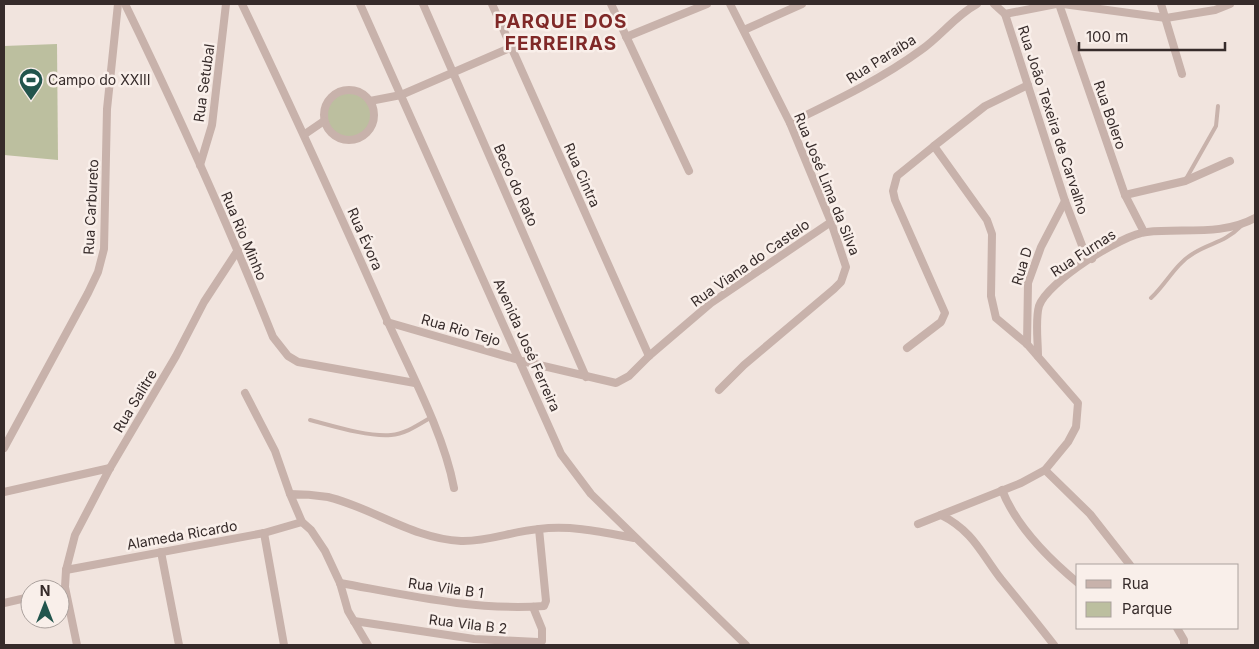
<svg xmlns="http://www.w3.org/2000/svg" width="1259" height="649" viewBox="0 0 1259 649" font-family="Inter,sans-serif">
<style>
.green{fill:#bcbf9f}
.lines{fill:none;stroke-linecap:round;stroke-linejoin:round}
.service{stroke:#c8b2ab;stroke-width:4}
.minor{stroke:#c8b2ab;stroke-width:8}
.labels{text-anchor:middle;stroke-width:5;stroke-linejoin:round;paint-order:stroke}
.street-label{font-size:14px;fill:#362b2a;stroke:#f9efea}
.poi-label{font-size:14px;fill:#362b2a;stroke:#f9efea;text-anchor:start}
.district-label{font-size:19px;font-weight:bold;letter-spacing:1px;fill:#802928;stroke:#f9efea}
</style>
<rect width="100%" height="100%" fill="#f1e4de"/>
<g class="green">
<polygon points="57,44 58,160 4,155 4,46"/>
<circle cx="349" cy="115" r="22"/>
</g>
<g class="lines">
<g class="service">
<polyline points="1186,179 1216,126 1218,106"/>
<path d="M1151 298C1166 284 1176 263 1194 253 1212 242 1224 243 1241 226"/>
<path d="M310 420C333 426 368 437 391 435 405 434 418 425 430 418"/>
</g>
<g class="minor">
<path d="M125 4C178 113 228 224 273 337L288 356 298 362 415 383"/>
<path d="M242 4C292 108 340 214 387 320 410 371 444 434 454 488"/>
<polyline points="360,4 561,454 591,494 746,645"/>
<polyline points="423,4 586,377"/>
<polyline points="492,4 649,356"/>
<polyline points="611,4 689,171"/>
<polyline points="994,4 1005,14 1056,4"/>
<polyline points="1059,4 1125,195 1144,232"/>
<polyline points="1063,4 1166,18 1215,10 1230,4"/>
<polyline points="1161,4 1182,74"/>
<polyline points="1005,14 1065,201 1083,248 1092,259"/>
<polyline points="744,30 802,4"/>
<polyline points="626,37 707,4"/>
<circle cx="349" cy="115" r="25"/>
<polyline points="370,101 401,95 512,47"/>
<path d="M790 123C835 101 880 80 921 50 941 36 955 16 977 4"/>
<polyline points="305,134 324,121"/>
<polyline points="200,165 212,125 226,4"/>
<polyline points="1125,195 1185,181 1230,161"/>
<polyline points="387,322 522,361 616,383 629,376 649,356 711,303 831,222"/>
<polyline points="1027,344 1028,283 1041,247 1065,201"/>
<polyline points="907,348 941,322 945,313 895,200 893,191 897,176 934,146"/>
<path d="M1038 356C1038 341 1035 320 1039 306 1047 282 1122 234 1147 232 1183 228 1222 236 1255 218"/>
<polyline points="719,390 744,365 834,289 841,282 846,267 831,222 790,123 730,4"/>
<polyline points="245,393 275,451 290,494"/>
<polyline points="4,448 88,293 98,272 104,249 107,109 118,4"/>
<polyline points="1045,470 1090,514 1130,565"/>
<path d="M1002 490C1016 526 1049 559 1078 583"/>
<polyline points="4,492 110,468"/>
<path d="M941 515C973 531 981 553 1001 579 1019 601 1037 623 1054 645"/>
<polyline points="918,524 1021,483 1045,470 1068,442 1076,427 1078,403 1027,344 996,318 991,296 992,234 987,220 934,146 985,106 1028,85"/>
<polyline points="264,533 284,645"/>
<polyline points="161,552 179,645"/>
<polyline points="66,570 264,533 302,522"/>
<path d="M340 583C407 595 475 611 544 606L546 601 539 529"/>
<polyline points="4,603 30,597"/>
<polyline points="354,621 474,639 538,642 542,641 542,629 533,607"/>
<polyline points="1177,628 1184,640 1184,645"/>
<polyline points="77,645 65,587 66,570 75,535 110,468 176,356 204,302 238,250"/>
<path d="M368 645 348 611 340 583 325 551 311 530 302 522 290 494C303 494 315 495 328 497 373 508 413 539 461 541 487 542 513 531 539 529 571 525 602 532 634 538"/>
</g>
</g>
<defs>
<symbol id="stadium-pin" viewBox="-11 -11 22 30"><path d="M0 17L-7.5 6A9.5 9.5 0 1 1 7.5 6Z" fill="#22554d" stroke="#f9efea"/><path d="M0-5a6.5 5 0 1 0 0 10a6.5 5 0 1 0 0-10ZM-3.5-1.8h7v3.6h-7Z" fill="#fff"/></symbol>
</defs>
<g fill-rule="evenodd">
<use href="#stadium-pin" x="17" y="66" width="28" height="38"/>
</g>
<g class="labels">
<g class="street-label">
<text transform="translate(881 59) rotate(-32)" y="5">Rua Paraíba</text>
<text transform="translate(204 83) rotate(-82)" y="5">Rua Setubal</text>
<text transform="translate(1110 115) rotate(71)" y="5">Rua Bolero</text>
<text transform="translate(1053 120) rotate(72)" y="5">Rua João Texeira de Carvalho</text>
<text transform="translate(582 175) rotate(66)" y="5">Rua Cintra</text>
<text transform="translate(827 184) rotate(68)" y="5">Rua José Lima da Silva</text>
<text transform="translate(516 185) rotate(66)" y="5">Beco do Rato</text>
<text transform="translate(91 207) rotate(-87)" y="5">Rua Carbureto</text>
<text transform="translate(244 236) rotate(67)" y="5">Rua Rio Minho</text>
<text transform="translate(365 239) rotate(66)" y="5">Rua Évora</text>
<text transform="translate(1083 253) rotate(-33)" y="5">Rua Furnas</text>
<text transform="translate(750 263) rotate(-35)" y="5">Rua Viana do Castelo</text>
<text transform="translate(1022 266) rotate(-73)" y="5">Rua D</text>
<text transform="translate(461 330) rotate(16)" y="5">Rua Rio Tejo</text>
<text transform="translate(527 345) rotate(66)" y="5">Avenida José Ferreira</text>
<text transform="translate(135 401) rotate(-59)" y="5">Rua Salitre</text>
<text transform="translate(182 535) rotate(-10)" y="5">Alameda Ricardo</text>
<text transform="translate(446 588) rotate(8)" y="5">Rua Vila B 1</text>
<text transform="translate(468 624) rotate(7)" y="5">Rua Vila B 2</text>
</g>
<g class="poi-label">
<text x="48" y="85">Campo do XXIII</text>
</g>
<g class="district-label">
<text x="561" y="28">PARQUE DOS<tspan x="561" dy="22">FERREIRAS</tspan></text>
</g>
</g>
<rect width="1259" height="649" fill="none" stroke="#362b2a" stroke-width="10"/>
<rect x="1076" y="564" width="162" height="65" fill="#f9efea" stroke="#aba19d"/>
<rect x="1086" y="580" width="25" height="8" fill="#c8b2ab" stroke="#aba19d"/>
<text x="1122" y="589" font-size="15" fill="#362b2a">Rua</text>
<rect x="1086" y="602" width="25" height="15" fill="#bcbf9f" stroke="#aba19d"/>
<text x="1122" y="614" font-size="15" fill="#362b2a">Parque</text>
<g transform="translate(45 604)"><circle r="24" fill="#f9efea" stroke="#aba19d"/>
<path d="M0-4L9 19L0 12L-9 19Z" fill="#22554d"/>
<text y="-8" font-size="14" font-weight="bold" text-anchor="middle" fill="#362b2a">N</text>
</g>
<path d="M1079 42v8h146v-8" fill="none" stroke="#362b2a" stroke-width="2.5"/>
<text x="1086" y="42" font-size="15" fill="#362b2a" stroke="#f9efea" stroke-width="4" paint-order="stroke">100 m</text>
</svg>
